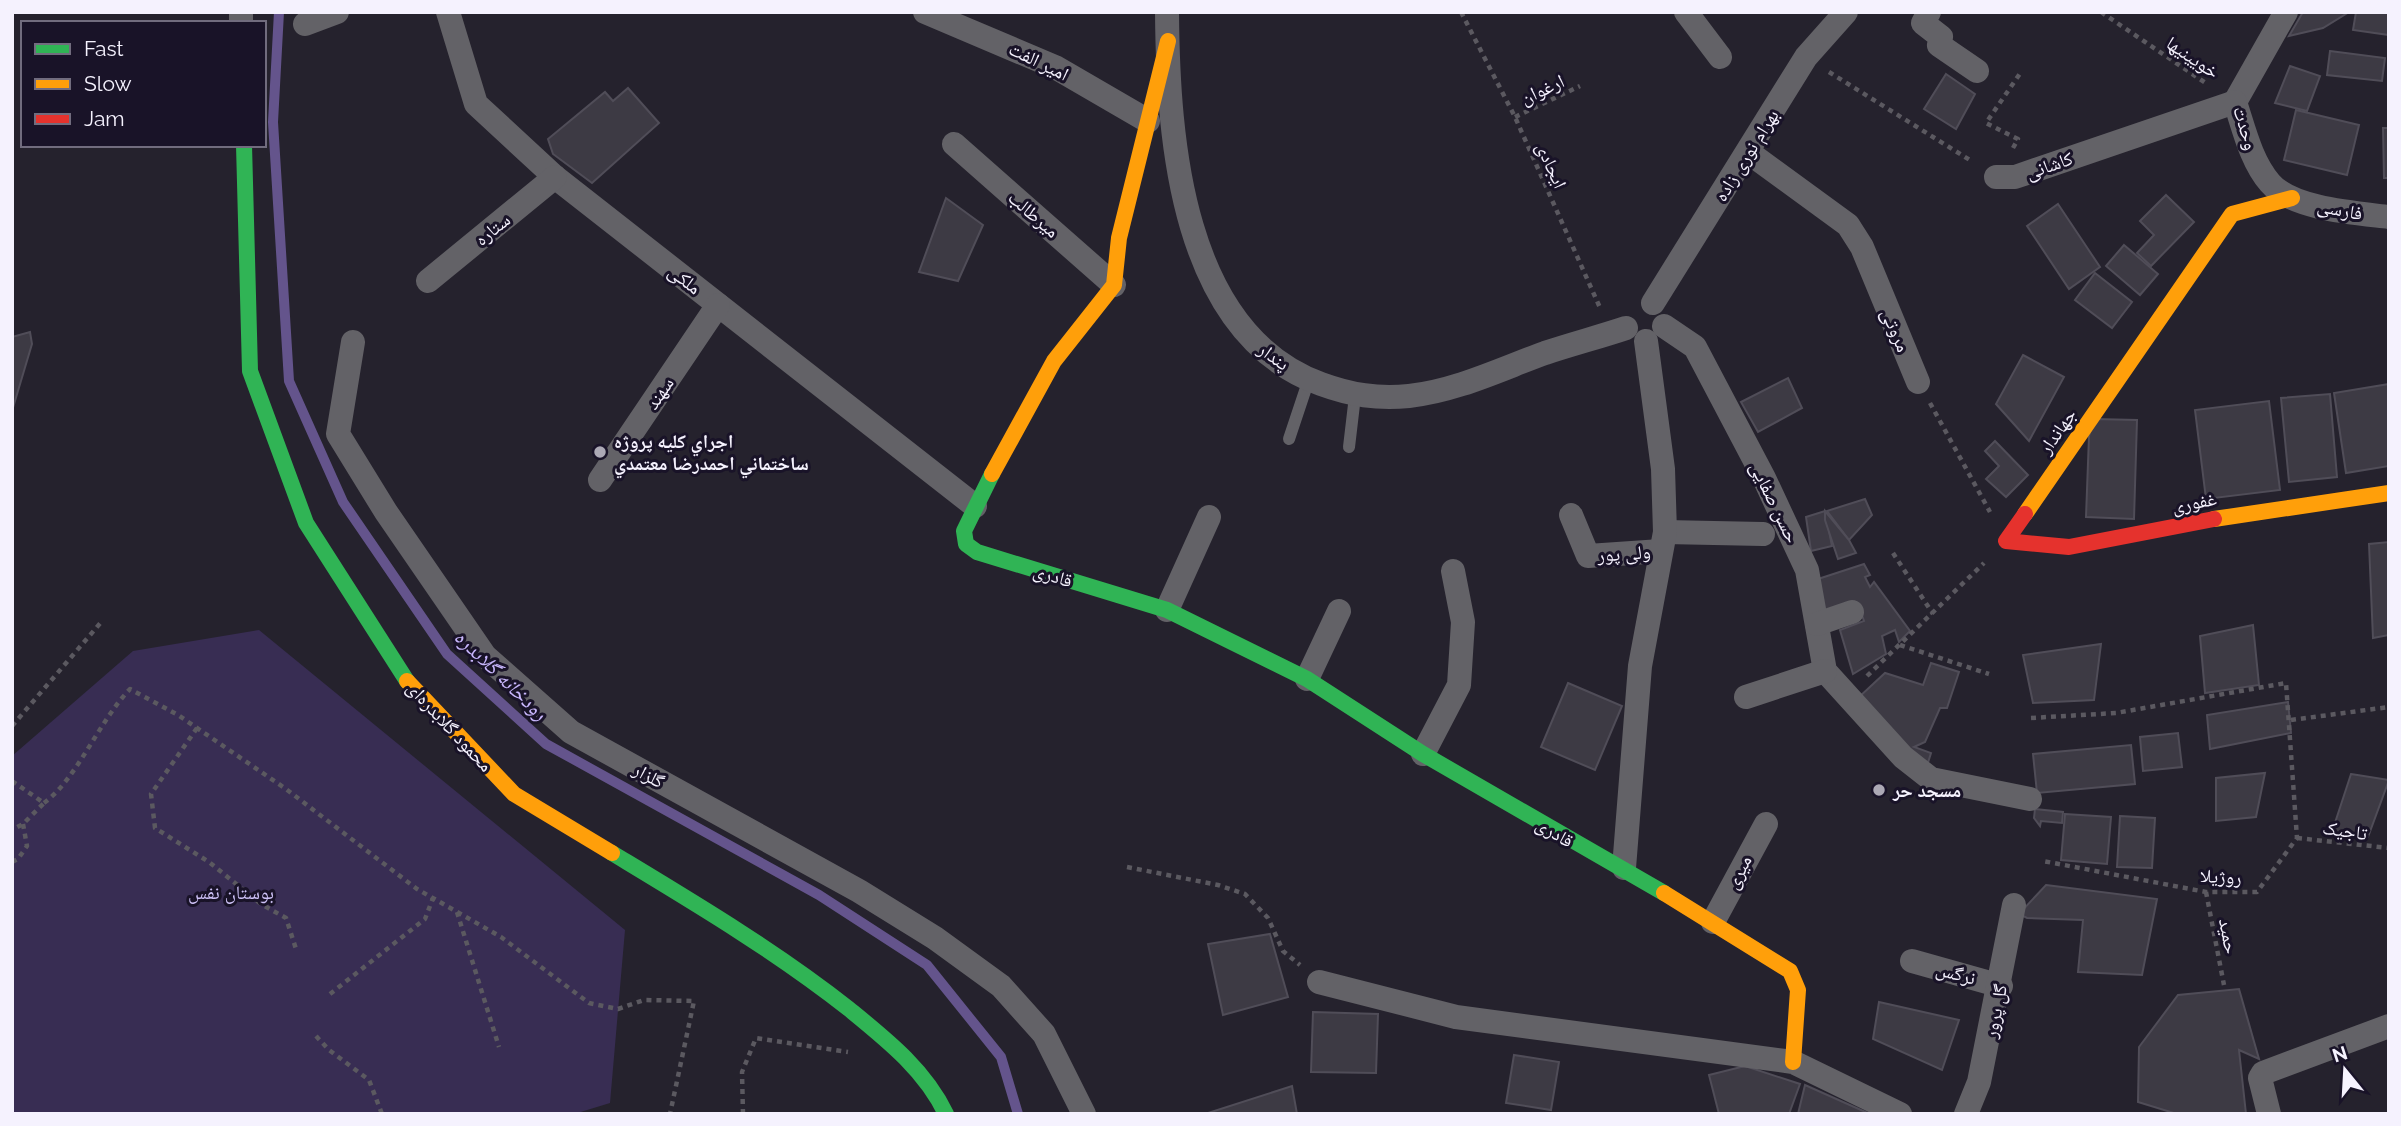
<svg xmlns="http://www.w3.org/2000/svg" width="2401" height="1126" viewBox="0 0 2401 1126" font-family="Raleway,'Noto Naskh Arabic',sans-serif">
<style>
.green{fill:#382d53}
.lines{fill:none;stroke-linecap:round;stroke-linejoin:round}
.stream{stroke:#64548c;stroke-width:10}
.building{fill:#3d3a44;stroke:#504d58;stroke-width:2}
.path{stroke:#5b5960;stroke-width:4.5;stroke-dasharray:5 5;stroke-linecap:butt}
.lane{stroke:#636267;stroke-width:12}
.street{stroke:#636267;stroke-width:24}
.fast{stroke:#30b455;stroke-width:16}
.slow{stroke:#ff9f0a;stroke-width:16}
.jam{stroke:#e5322d;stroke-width:16}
.poi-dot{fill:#aca9b5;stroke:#191328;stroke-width:2.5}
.labels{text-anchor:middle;stroke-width:6;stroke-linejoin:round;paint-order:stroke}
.street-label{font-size:19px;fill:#f5f2fe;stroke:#191328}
.poi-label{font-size:19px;font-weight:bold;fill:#f5f2fe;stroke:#191328;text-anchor:start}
.park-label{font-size:19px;fill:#cdc1f6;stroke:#191328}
.water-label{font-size:21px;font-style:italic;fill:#c7b5fb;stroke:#191328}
</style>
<rect width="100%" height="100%" fill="#25222d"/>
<polygon class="green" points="259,630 625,930 610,1103 574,1114 12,1114 12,756 133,651"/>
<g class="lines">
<polyline class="stream" points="279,12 273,122 289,381 343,502 447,654 546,744 819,895 927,965 1001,1057 1018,1114"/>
</g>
<g class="building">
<polygon points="2303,12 2349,12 2323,28 2289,36"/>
<polygon points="2356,12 2389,12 2389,35 2353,30"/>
<polygon points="2330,51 2385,58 2382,81 2327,75"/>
<polygon points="2290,66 2320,76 2307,111 2275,103"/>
<polygon points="1946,74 1975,94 1956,129 1924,109"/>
<polygon points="628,88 659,123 592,183 553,154 548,139 605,92 613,101"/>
<polygon points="2296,110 2359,125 2347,175 2284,160"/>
<polygon points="2383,128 2389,128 2389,178 2384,178"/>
<polygon points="2166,195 2194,222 2151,266 2137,253 2154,235 2140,221"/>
<polygon points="946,198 983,225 958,281 919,272"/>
<polygon points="2058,204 2100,267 2069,289 2027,226"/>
<polygon points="2124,245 2158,274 2140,295 2106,266"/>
<polygon points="2095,273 2132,302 2112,328 2075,300"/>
<polygon points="30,332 32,344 12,411 12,337"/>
<polygon points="2023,355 2064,377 2029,441 1996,404"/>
<polygon points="1788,378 1802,408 1758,432 1741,402"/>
<polygon points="2389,384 2389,466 2346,473 2334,393"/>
<polygon points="2330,394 2337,477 2289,482 2281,398"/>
<polygon points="2269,401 2280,490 2206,499 2195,410"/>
<polygon points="2094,419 2137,420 2134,519 2086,517 2089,436"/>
<polygon points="1995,441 2028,475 2006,497 1986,479 1999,466 1985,451"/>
<polygon points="1865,499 1872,515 1849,540 1827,511"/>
<polygon points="1825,511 1832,546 1811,551 1806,517"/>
<polygon points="1825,511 1849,540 1856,553 1838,559 1825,520"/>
<polygon points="2389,542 2389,635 2373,638 2369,544"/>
<polygon points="1864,564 1870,575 1865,577 1870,587 1874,582 1910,631 1899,642 1895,630 1882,636 1886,654 1853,674 1840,630 1864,621 1858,604 1820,617 1815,580"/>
<polygon points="2253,625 2259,685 2205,693 2200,636"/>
<polygon points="2101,644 2094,700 2033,703 2023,655"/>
<polygon points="1931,663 1959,672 1947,708 1940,708 1925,742 1914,747 1931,753 1926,769 1858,698 1885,673 1923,685"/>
<polygon points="1568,683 1622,706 1595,770 1541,747"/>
<polygon points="2288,702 2291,733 2210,749 2207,715"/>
<polygon points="2178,733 2182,767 2143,771 2140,737"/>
<polygon points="2131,745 2135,784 2037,793 2033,754"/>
<polygon points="2265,773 2256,817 2216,821 2216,778"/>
<polygon points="2351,774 2389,780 2368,837 2332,832"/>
<polygon points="2035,809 2063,812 2062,823 2041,821 2040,826 2034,818"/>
<polygon points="2065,814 2111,817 2107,864 2061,860"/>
<polygon points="2120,816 2155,818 2152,868 2117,867"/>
<polygon points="2046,885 2157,899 2142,975 2078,972 2083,920 2027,918 2019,914"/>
<polygon points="1270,934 1288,997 1223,1015 1208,944"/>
<polygon points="2239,989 2259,1059 2239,1050 2246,1114 2177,1114 2138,1102 2139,1047 2178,995"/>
<polygon points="1879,1002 1959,1020 1942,1070 1873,1039"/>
<polygon points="1313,1012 1378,1014 1376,1073 1311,1072"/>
<polygon points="1514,1055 1559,1062 1551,1110 1506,1103"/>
<polygon points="1745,1066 1800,1084 1789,1114 1719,1114 1709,1075"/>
<polygon points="1805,1085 1870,1114 1798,1114"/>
<polygon points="1292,1086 1297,1114 1205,1114"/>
</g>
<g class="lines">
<g class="path">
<polyline points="1461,12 1515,117 1601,310"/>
<polyline points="2101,12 2207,84"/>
<polyline points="1829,72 1973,162"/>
<polyline points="1515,117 1580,86"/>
<polyline points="2013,148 2018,139 1986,123 2021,72"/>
<polyline points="1930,403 1990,512"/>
<polyline points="1893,553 1933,614"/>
<polyline points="1900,645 1989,674"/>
<polyline points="1867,676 1984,563"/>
<polyline points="2031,718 2116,713 2286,683 2297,838 2257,892 2206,892 2043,861"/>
<polyline points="2291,720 2389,707"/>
<polyline points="12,726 103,620"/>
<polyline points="197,728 151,794 155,828 209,862 261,904 286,918 296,949"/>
<polyline points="12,781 44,803 23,824 12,830"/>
<path d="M44 803C77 779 99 721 130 689L178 715 286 789 417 889 501 937 589 1003 618 1009 644 1000 694 1001 670 1114"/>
<polyline points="2297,838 2389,848"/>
<polyline points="12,862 18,859 27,846 23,824"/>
<polyline points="1127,867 1218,885 1245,894 1268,918 1283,951 1300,965"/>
<polyline points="2206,892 2224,985"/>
<polyline points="457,912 499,1047"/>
<polyline points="330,994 425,919 433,898"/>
<polyline points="316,1036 329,1050 369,1080 382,1114"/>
<polyline points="743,1114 742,1072 756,1038 848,1052"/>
</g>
<g class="lane">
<polyline points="1289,439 1309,379"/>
<polyline points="1349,447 1355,396"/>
</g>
<g class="street">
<polyline points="241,12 241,23"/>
<polyline points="448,12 476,104 555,177 975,506"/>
<polyline points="925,12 1055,67 1148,121"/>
<path d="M1167 12C1168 139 1181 333 1321 384 1351 395 1377 399 1409 396 1456 391 1501 369 1545 353 1572 344 1599 337 1626 328"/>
<polyline points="1686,12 1720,57"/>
<polyline points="1929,12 1923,23 1941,37 1939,45 1977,71"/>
<path d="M2286 12 2235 102C2244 129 2251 161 2270 183 2292 209 2356 213 2389 217"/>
<polyline points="305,24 337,12"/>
<polyline points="954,144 1114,285"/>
<polyline points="1748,152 1848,225 1862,247 1918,382"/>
<polyline points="1996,177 2015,177 2235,102"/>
<polyline points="428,281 555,177"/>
<polyline points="1653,303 1806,57 1846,12"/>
<polyline points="1664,326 1695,347 1764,478 1807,570 1825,671 1903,757 1931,779 2030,799"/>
<polyline points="353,342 338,434 386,512 485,656 571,732 859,891 935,938 1001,986 1044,1034 1084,1114"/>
<polyline points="600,480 718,305"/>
<polyline points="1571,515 1588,556 1661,551"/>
<polyline points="1665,532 1763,534"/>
<polyline points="1167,610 1209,517"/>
<polyline points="1817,624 1852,612"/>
<polyline points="1307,679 1339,611"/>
<polyline points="1746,697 1825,671"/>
<polyline points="1423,754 1459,685 1463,622 1453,571"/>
<polyline points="1624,868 1640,666 1665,532 1663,469 1646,341"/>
<polyline points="1713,922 1766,824"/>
<polyline points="1912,961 2001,986"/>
<polyline points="1319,982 1456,1017 1793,1062 1900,1114"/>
<polyline points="1966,1114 1979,1082 2014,905"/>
<polyline points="2269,1114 2260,1078 2263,1073 2389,1026"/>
</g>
<g class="fast">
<polyline points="244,145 250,371 306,523 407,681"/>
<polyline points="992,474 964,531 966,544 977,552 1167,610 1307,679 1423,754 1664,893"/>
<path d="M612 853C693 902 774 950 849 1009 887 1040 925 1070 946 1114"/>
</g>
<g class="slow">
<polyline points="992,474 1054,361 1114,285 1119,238 1168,41"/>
<polyline points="2025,514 2232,214 2292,198"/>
<polyline points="2214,519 2389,493"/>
<polyline points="407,681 514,794 612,853"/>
<polyline points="1664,893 1790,971 1798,990 1793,1062"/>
</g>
<polyline class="jam" points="2025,514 2006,541 2069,547 2214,519"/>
</g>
<g class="poi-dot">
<circle cx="600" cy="452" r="7"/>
<circle cx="1879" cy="790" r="7"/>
</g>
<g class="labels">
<g class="street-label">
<text transform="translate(2193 57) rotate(34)" y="7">خویینیها</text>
<text transform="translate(1039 61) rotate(26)" y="7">امیر الفت</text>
<text transform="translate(1542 89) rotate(-25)" y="7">ارغوان</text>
<text transform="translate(2246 128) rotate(74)" y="7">وحدت</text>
<text transform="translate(1746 155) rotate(-58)" y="7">بهرام نوری زاده</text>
<text transform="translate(1552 165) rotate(66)" y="7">ایجادی</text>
<text transform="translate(2049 165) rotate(-19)" y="7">کاشانی</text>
<text transform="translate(2340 209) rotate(11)" y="7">فارسی</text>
<text transform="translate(1034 214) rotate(41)" y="7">میرطالب</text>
<text transform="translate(492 229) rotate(-39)" y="7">ستاره</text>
<text transform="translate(685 279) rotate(38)" y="7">ملکی</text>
<text transform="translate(1896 330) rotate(67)" y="7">مروتی</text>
<text transform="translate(1274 356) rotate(36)" y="7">پندار</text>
<text transform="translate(659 393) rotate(-56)" y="7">سهند</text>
<text transform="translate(2057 431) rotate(-55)" y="7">جهاندار</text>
<text transform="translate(1775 502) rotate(64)" y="7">حسن صفایی</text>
<text transform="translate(2194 502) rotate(-11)" y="7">غفوری</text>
<text transform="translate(1624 553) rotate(-4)" y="7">ولی پور</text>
<text transform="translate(1053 575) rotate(17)" y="7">قادری</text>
<text transform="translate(450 726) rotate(47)" y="7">محمود گلابدره‌ای</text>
<text transform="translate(649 775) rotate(29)" y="7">گلزار</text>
<text transform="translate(2345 830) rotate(8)" y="7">تاجیک</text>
<text transform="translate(1555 832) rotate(31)" y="7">قادری</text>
<text transform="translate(1738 872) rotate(-63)" y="7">میری</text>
<text transform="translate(2221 876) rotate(3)" y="7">روژیلا</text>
<text transform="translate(2229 936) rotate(79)" y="7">حمید</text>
<text transform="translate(1956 973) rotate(15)" y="7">نرگس</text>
<text transform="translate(1995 1011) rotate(-78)" y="7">گل پرور</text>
</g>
<g class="poi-label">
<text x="614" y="448">اجراي كليه پروژه<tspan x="614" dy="22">ساختماني احمدرضا معتمدي</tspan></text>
<text x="1893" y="797">مسجد حر</text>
</g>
<g class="park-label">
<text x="231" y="899">بوستان نفس</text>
</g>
<g class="water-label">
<text transform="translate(501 675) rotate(44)" y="7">رودخانه گلابدره</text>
</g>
</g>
<rect width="2401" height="1126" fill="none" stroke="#f5f2fe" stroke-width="28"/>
<rect x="21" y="21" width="245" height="126" fill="#191328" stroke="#716c7e" stroke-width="2"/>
<rect x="35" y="44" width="35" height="10" fill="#30b455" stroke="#716c7e" stroke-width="2"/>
<text x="84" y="56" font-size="21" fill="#f5f2fe">Fast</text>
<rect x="35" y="79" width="35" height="10" fill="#ff9f0a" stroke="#716c7e" stroke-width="2"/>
<text x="84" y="91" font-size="21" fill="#f5f2fe">Slow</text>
<rect x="35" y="114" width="35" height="10" fill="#e5322d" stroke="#716c7e" stroke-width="2"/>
<text x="84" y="126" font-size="21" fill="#f5f2fe">Jam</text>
<g transform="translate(2345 1070) rotate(342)" stroke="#191328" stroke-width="5" paint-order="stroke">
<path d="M0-5L12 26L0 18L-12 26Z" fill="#f5f2fe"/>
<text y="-10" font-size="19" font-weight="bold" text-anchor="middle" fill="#f5f2fe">N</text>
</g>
</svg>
